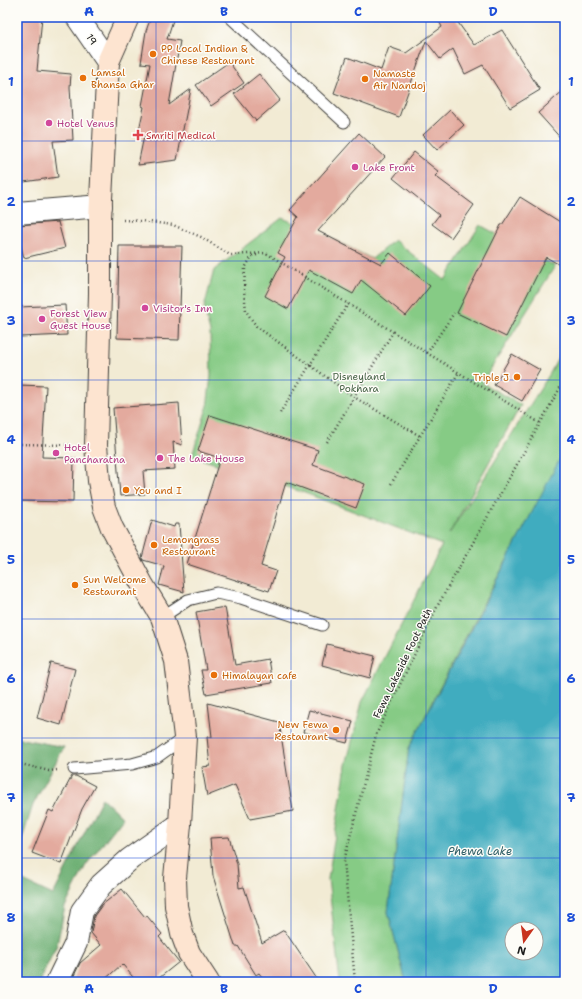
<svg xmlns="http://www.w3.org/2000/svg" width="582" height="999" viewBox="0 0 582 999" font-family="'Shantell Sans',sans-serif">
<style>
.green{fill:#86cb85;stroke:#517450}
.forest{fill:#6caf72;stroke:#446647}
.water{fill:#40acbf;stroke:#2e646e;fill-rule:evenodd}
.building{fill:#e3aa9e}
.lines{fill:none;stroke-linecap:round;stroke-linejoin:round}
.lane-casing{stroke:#3c3b38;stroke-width:13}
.street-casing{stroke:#3c3b38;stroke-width:24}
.secondary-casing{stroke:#3c3b38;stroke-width:24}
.path{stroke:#3c3b38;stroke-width:2.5;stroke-dasharray:1 3;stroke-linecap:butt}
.lane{stroke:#fff;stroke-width:11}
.street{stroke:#fff;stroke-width:22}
.secondary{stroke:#fde4d0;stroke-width:22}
.grid{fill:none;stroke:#1d4ed8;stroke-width:1;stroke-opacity:0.55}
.food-dot{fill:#e8710a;stroke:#fdfcf7;stroke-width:1.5}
.hotel-dot{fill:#d1479c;stroke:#fdfcf7;stroke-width:1.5}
.health-dot{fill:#e0444e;stroke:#fdfcf7;stroke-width:1.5}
.labels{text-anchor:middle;stroke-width:3;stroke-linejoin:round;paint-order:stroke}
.street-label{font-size:10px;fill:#1c1c1c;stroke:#fdfcf7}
.food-label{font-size:10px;fill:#c56008;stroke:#fdfcf7;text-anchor:start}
.hotel-label{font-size:10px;fill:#b23c85;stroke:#fdfcf7;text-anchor:start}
.health-label{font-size:10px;fill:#be3a42;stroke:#fdfcf7;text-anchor:start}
.park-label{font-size:10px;fill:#466246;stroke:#fdfcf7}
.water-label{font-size:11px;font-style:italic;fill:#2c5d65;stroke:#fdfcf7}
.neatline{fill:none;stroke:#1d4ed8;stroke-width:1.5}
.grid-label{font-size:13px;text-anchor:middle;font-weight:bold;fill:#1d4ed8}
</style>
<rect width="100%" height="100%" fill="#fdfcf7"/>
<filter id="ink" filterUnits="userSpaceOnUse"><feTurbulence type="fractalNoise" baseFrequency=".025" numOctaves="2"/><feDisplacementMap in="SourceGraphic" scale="8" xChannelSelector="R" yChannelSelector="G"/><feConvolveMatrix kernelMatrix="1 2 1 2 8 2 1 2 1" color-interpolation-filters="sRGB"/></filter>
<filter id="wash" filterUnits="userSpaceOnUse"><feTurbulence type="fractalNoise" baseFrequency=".012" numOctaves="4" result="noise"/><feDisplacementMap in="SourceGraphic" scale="16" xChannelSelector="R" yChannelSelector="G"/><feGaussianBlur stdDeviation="0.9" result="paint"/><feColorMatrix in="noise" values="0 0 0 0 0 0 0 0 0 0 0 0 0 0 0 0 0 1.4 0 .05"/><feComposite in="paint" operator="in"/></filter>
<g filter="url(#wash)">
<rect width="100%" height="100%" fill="#f2ebd4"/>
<polygon class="green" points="282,218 325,235 372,259 394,240 445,280 480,225 555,266 482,383 521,405 449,534 549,375 565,345 565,452 475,619 409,748 388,912 406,982 340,982 328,879 346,765 362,702 442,545 305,493 192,456 207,408 211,376 210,332 204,308 214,270"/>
<g class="forest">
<polygon points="17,738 64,747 33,805 17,855"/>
<polygon points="102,798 123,818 86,865 65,907 57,945 39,982 17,982 17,878 53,895"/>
</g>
<path class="water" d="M565 449V982H406L388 912 409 748ZM512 929H536V953H512Z"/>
<g id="blocks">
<g class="building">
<polygon points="17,17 42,17 37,71 71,74 70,87 73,140 53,141 58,177 17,183"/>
<polygon points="151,17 174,17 167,39 180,41 169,105 191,89 177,160 138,165 144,136 138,135 144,107 142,106 150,64 141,63 146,31"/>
<polygon points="437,17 454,17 474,45 502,30 540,90 510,108 483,65 465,74 453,49 440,59 426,41 399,117 334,93 347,57 381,70 389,47 406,53 442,27"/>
<polygon points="229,62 244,83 211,106 196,85"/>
<polygon points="259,74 280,100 256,121 234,94"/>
<polygon points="565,89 565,143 538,113"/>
<polygon points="450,110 464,125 437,150 423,135"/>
<polygon points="359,133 385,157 318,231 381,264 390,253 430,286 406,316 361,280 353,294 309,270 288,309 265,296 285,257 278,253 298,217 290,210"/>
<polygon points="414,152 439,172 435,176 474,205 451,238 432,224 439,215 393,178"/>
<polygon points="520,197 565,225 565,268 546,257 506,337 457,313 501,225 502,225"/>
<polygon points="58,222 65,248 24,258 17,231 17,225"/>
<polygon points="119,246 182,246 179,340 117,338"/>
<polygon points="65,305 67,335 20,337 19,307"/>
<polygon points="512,354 540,370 522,401 494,385"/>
<polygon points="18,385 46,386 42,457 74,458 73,502 17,501"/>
<polygon points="179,403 182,445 173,442 175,469 143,471 145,494 120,496 113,408"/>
<polygon points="210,415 318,450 313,465 365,484 356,508 286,482 261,566 276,571 269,591 187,564 220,458 198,451"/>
<polygon points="152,520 174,527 175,524 179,524 184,592 159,585 164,566 143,560 142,558"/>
<polygon points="225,607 235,665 268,659 272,683 206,694 201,670 206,670 196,612"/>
<polygon points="327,644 375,656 370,678 322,665"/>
<polygon points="51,663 75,669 61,725 37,718"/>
<polygon points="208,703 279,722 293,811 250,819 235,785 207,796 202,767 210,766 207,737 212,737"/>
<polygon points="309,710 353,721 347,743 303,732"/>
<polygon points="72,776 76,776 95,786 82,809 61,864 32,853 49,810 53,812"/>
<polygon points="229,837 237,864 239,888 244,887 262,943 284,930 319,982 266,982 259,973 256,975 238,946 235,946 213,876 210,838"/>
<polygon points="122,889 145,917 147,916 162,934 159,937 179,962 154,982 137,982 123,965 122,966 121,965 102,982 71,982 80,963 101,945 91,933 94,916 102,905"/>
</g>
</g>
</g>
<g filter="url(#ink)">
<use href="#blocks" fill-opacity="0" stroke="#3c3b38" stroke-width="1"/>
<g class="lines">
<defs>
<g id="lane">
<polyline points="230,17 344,122"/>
<polyline points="162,617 188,600 216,593 241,598 322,625"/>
<polyline points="74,769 132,764 157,757 185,737"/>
</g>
<g id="street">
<polyline points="77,17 108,62"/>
<polyline points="17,213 101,206"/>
<polyline points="58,980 76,943 82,911 101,885 130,859 180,824"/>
</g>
<polyline id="secondary" points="128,17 108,62 100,219 100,293 96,445 99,481 104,507 112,528 142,584 162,617 176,661 185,737 180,824 175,878 176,906 182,934 189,953 208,982"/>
</defs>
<use href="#lane" class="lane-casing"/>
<use href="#street" class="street-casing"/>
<use href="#secondary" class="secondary-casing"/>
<g class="path">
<polyline points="123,220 141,221 173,225 201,237 230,255 266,253 540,423"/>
<polyline points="257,255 252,256 245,268 244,290 246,311 256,326 354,397 420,436"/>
<polyline points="427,353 454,313"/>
<polyline points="280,413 348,304"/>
<polyline points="327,442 393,332"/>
<polyline points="17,444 72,445"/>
<polyline points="391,484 459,372"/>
<polyline points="17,763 49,771 58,770"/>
<polyline points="355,982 344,861 376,735 438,605 565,379"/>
</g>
<use href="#lane" class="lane"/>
<use href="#street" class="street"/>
<use href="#secondary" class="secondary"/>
</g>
</g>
<path class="grid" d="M156 17V982M291 17V982M426 17V982M17 141H565M17 261H565M17 380H565M17 500H565M17 619H565M17 738H565M17 858H565"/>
<g class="food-dot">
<circle cx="153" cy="54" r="4"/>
<circle cx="83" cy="78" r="4"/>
<circle cx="365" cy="79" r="4"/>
<circle cx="517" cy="377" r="4"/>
<circle cx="126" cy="490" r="4"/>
<circle cx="154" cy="545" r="4"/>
<circle cx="75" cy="585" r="4"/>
<circle cx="214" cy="675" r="4"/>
<circle cx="336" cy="730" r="4"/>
</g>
<g class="hotel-dot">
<circle cx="49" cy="123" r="4"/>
<circle cx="355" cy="167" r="4"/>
<circle cx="145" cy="308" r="4"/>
<circle cx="42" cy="319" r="4"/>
<circle cx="56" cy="453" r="4"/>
<circle cx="160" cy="458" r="4"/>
</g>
<path class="health-dot" d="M136 129h4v4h4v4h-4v4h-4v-4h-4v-4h4z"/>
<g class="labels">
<g class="street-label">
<text transform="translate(92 39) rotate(55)" y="4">19</text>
<text transform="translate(402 663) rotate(-64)" y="4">Fewa Lakeside Foot Path</text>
</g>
<g class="food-label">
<text x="161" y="52">PP Local Indian &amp;<tspan x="161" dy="12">Chinese Restaurant</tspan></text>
<text x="91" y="76">Lamsal<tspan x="91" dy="12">Bhansa Ghar</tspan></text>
<text x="373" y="77">Namaste<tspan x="373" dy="12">Air Nandoj</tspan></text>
<text x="509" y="381" text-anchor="end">Triple J</text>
<text x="134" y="494">You and I</text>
<text x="162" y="543">Lemongrass<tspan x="162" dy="12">Restaurant</tspan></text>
<text x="83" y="583">Sun Welcome<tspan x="83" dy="12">Restaurant</tspan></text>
<text x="222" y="679">Himalayan cafe</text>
<text x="328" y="728" text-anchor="end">New Fewa<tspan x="328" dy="12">Restaurant</tspan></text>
</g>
<g class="hotel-label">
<text x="57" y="127">Hotel Venus</text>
<text x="363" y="171">Lake Front</text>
<text x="153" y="312">Visitor's Inn</text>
<text x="50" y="317">Forest View<tspan x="50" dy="12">Guest House</tspan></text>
<text x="64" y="451">Hotel<tspan x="64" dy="12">Pancharatna</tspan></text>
<text x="168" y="462">The Lake House</text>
</g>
<g class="health-label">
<text x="146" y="139">Smriti Medical</text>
</g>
<g class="park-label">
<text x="359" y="380">Disneyland<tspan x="359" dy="12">Pokhara</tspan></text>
</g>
<g class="water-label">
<text x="480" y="855">Phewa Lake</text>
</g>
</g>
<rect width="582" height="999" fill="none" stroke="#fdfcf7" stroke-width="44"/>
<g transform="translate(524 941) rotate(194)"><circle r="19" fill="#fdfcf7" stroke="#a3a29f"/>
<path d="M0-3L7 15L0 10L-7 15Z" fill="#c8321e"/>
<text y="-6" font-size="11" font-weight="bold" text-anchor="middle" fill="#1c1c1c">N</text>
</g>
<rect x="22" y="22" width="538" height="955" class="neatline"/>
<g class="grid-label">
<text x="89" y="16">A</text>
<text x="224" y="16">B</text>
<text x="358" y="16">C</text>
<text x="493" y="16">D</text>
<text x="11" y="86">1</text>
<text x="571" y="86">1</text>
<text x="11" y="206">2</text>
<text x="571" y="206">2</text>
<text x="11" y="325">3</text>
<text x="571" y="325">3</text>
<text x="11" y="444">4</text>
<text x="571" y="444">4</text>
<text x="11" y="564">5</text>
<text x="571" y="564">5</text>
<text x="11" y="683">6</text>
<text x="571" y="683">6</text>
<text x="11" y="802">7</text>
<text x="571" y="802">7</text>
<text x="11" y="922">8</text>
<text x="571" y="922">8</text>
<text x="89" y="993">A</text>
<text x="224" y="993">B</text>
<text x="358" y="993">C</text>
<text x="493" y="993">D</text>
</g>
</svg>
